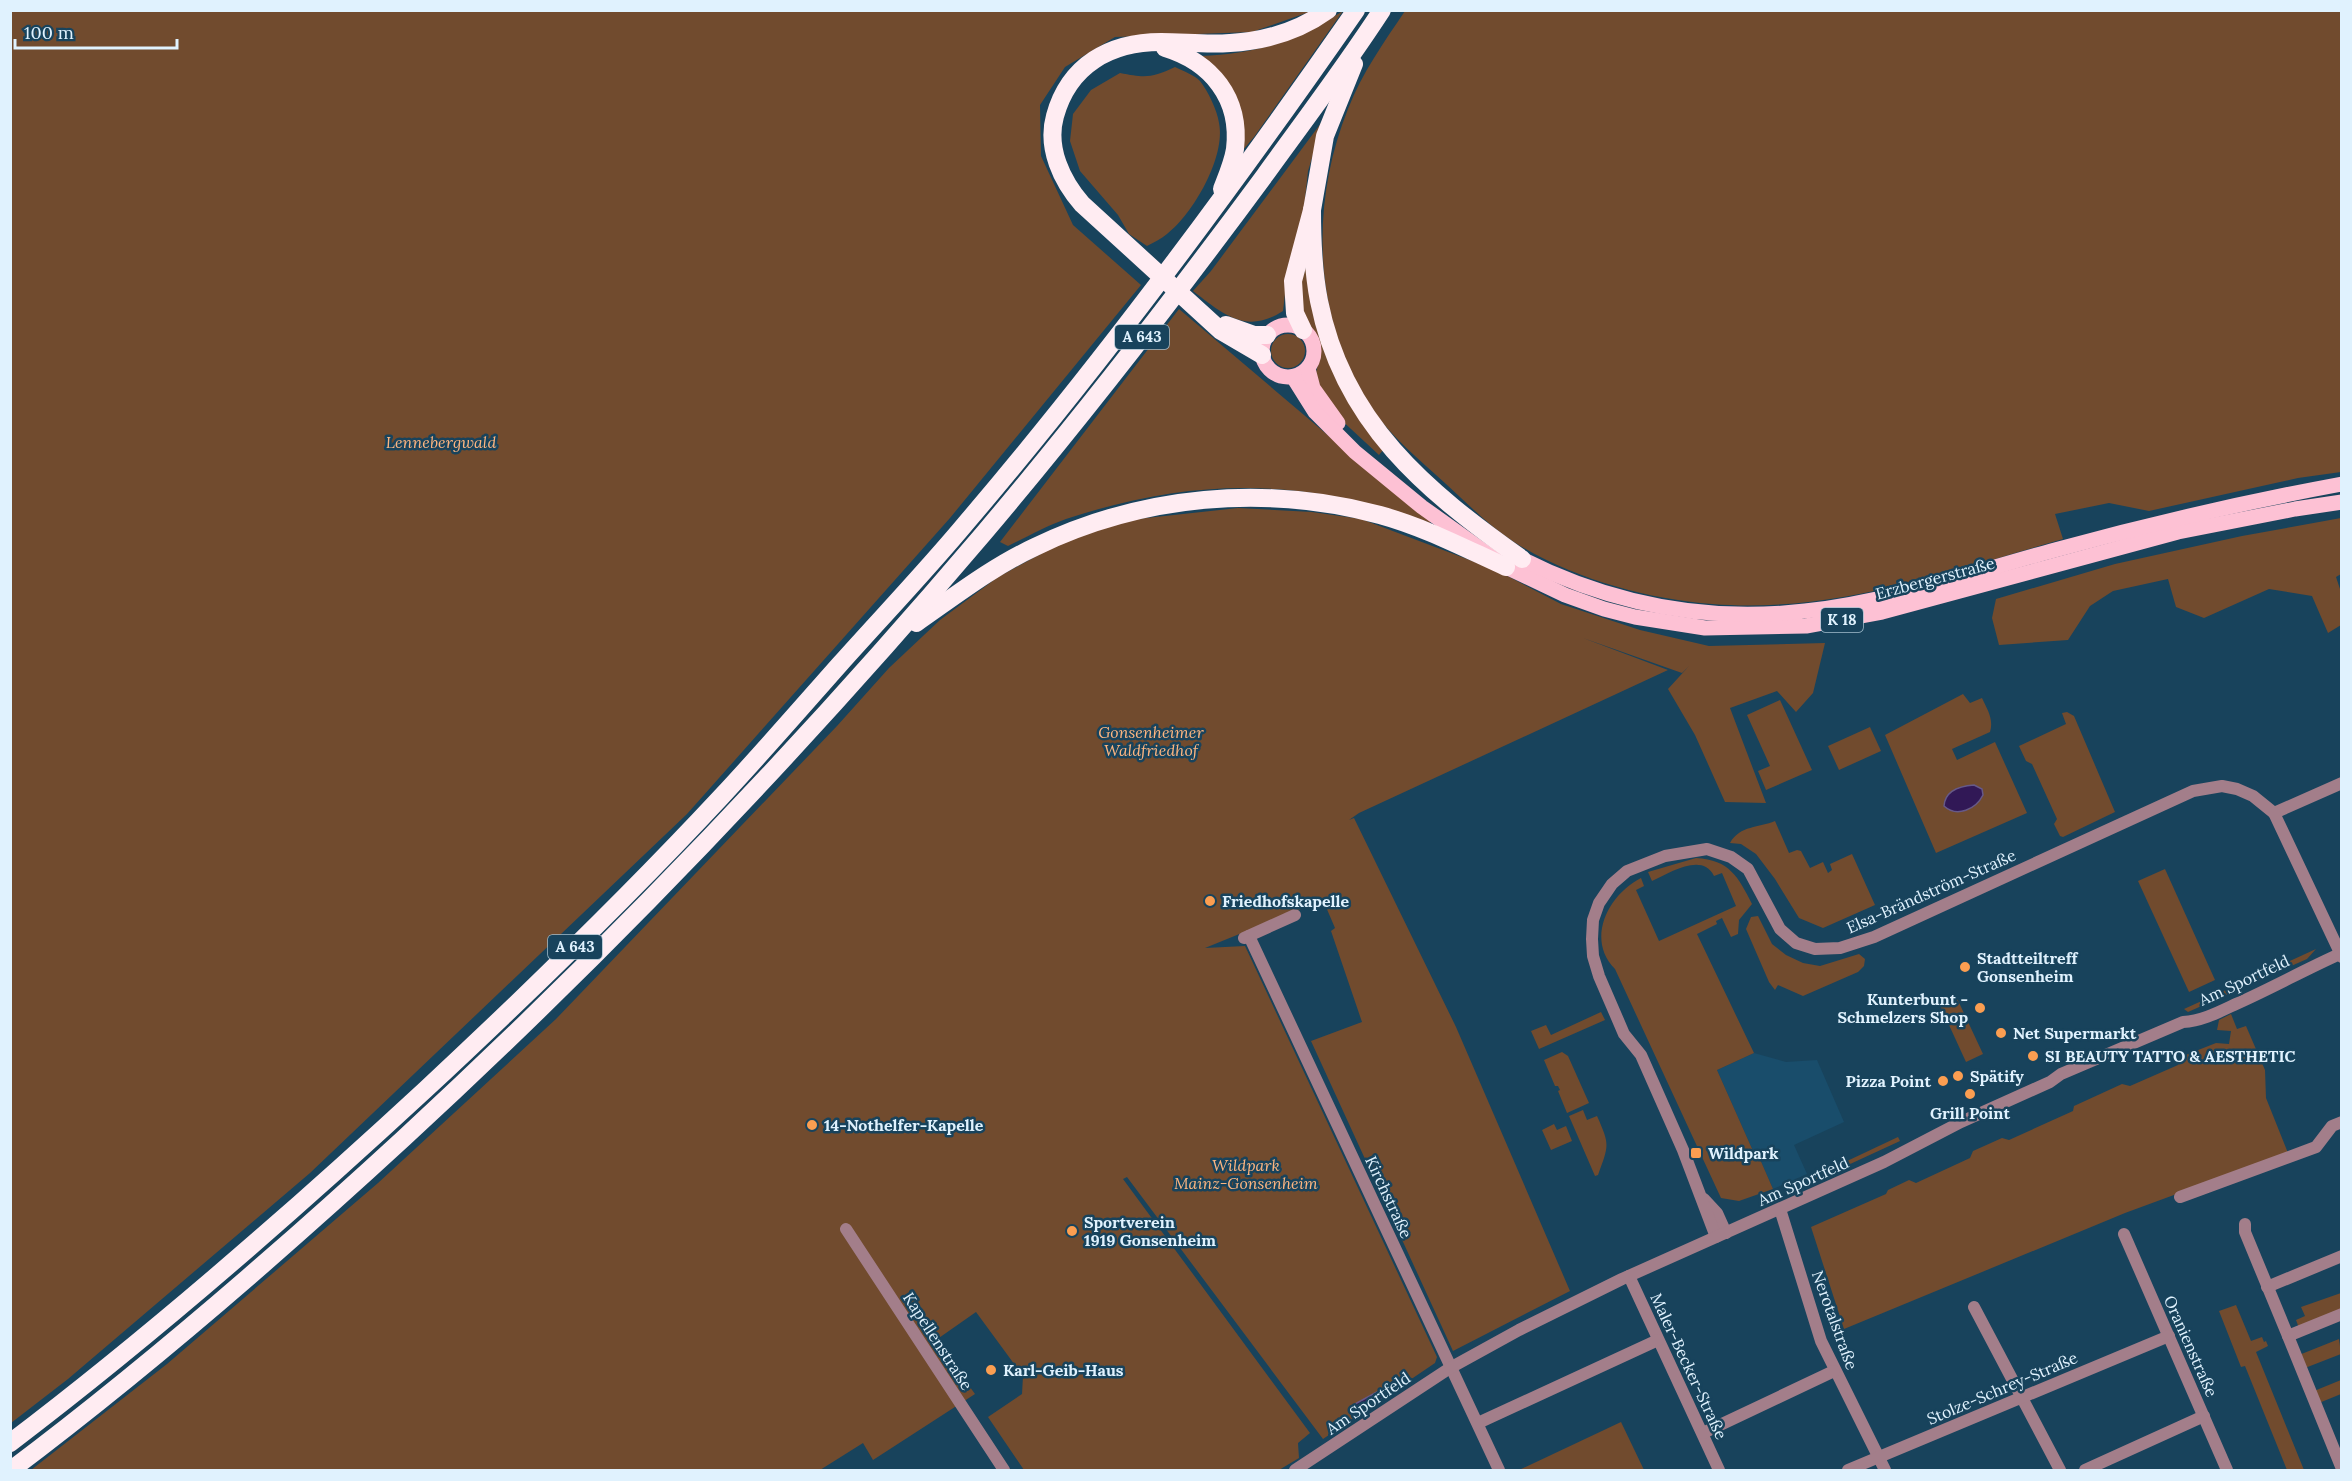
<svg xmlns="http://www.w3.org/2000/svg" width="2352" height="1481" viewBox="0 0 2352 1481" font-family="Lora,serif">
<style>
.built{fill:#194d6b}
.green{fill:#714b2e}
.water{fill:#311856;stroke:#665988;stroke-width:1.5}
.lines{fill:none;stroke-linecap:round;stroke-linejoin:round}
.minor{stroke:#a37e8a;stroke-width:12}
.primary{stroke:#fdc1d4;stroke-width:15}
.motorway{stroke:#ffecf2;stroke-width:18}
.poi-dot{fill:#fb9e51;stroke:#18435c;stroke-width:2}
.labels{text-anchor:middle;stroke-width:5;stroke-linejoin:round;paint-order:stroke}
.shield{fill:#18435c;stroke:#a4becd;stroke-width:1.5}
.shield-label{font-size:15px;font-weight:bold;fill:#e0f2fe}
.park-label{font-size:16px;font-style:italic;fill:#feb680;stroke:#18435c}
.street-label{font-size:16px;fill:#e0f2fe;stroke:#18435c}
.poi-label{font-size:16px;font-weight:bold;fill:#e0f2fe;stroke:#18435c;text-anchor:start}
</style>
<rect width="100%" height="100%" fill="#18435c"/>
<polygon class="built" points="1754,1053 1786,1062 1817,1060 1844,1122 1794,1145 1807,1174 1773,1189 1756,1150 1753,1151 1717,1070"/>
<g class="green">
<polygon points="11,11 1312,11 1252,32 1115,37 1065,67 1040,105 1041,156 1073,225 1141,285 950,518 687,814 310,1173 68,1379 11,1423"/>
<path d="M1343 11 1254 137 1243 150 1200 56C1259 53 1293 42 1343 11Z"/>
<path d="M1405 11H2341V472L2298 478 2149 511 2109 503 2055 514 2063 539C1950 571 1833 614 1712 604 1646 599 1571 578 1514 542 1489 526 1468 504 1446 484 1420 460 1390 436 1371 407 1312 320 1310 203 1348 109 1362 73 1384 42 1405 11Z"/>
<path d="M1175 67C1183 71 1194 75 1200 81 1208 91 1217 110 1219 123 1226 157 1193 214 1167 234 1161 239 1154 242 1147 246L1129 234 1118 215 1080 171 1070 141 1073 114 1091 90 1120 73C1145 78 1152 78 1175 67Z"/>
<path d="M1324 119 1308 171 1304 209 1286 286 1283 311C1246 335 1223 314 1193 291L1211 271Z"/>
<polygon points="1306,267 1383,450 1379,455 1337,416 1320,391 1316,372 1320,357 1320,344 1314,332 1309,328 1297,295"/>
<path d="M1179 309 1343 448 1431 519 1430 523C1303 477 1193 477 1066 519 1046 526 1027 537 1008 546L1000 542Z"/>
<circle cx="1288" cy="351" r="17"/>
<polygon points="1238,508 1312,512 1361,519 1496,570 1561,604 1640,630 1709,646 1825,643 1813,693 1796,712 1777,691 1730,708 1766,803 1725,802 1695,735 1668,689 1689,666 1682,673 1583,638 1668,670 1359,813 1349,820 1354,818 1456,1027 1570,1291 1453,1351 1311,1041 1362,1022 1331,931 1335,928 1323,900 1205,948 1245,946 1437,1357 1435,1363 1323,1439 1127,1177 1123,1179 1310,1433 1298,1443 1299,1458 1279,1470 1024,1470 988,1417 1022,1394 1023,1376 976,1312 936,1340 975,1394 873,1460 863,1443 820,1470 31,1470 167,1364 378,1183 556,1019 837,726 889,668 940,620 998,577 1063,542 1128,520"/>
<polygon points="2341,518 2341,574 2336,577 2341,592 2341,625 2328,633 2312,596 2269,589 2204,618 2176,607 2168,579 2113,591 2090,606 2068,640 1999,645 1992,618 1996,599 2115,564 2242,536"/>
<path d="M1963 694 1970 703 1982 698C1987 709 1994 719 1990 732L1952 749 1957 760 1995 742 2027 813 1936 853 1885 735Z"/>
<polygon points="1780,700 1812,770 1766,790 1758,771 1770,766 1747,715"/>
<polygon points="2067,712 2074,716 2115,812 2063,837 2060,836 2054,824 2057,819 2032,764 2026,761 2019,746 2066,724 2062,713"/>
<polygon points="1870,727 1881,751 1839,770 1828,746"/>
<path d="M1775 821 1789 853 1797 850 1801 851 1810 868 1823 862 1828 873 1832 870 1830 864 1852 854 1875 905 1823 928 1799 918 1775 879 1756 854 1741 844 1730 843C1740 825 1759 828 1775 821Z"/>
<path d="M1696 858C1730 860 1738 877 1752 904L1739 920 1738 934 1731 937 1722 918 1716 921 1717 924 1697 934 1754 1053 1717 1070 1753 1151 1756 1150 1773 1189 1739 1201 1721 1198 1615 969C1585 939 1609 894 1641 878L1644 886 1636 890 1659 941 1736 906 1722 873 1714 876C1702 852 1670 873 1652 881L1648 872Z"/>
<polygon points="2165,869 2215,980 2189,992 2138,881"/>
<polygon points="1758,916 1772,944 1786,955 1803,963 1820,966 1859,954 1865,959 1864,966 1858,972 1803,996 1778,985 1775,990 1769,982 1746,929 1751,917"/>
<polygon points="2316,949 2307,959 2188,1012 2184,1009"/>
<polygon points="1955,994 1983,1054 1966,1062 1938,1001"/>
<polygon points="1601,1012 1605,1020 1539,1049 1531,1031 1546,1025 1551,1035"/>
<polygon points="2231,1014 2237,1029 2246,1026 2265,1070 2266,1098 2288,1153 2125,1213 1844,1329 1811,1227 1886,1194 1888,1190 1909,1180 1916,1183 1970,1158 1973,1151 2002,1138 2009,1140 2073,1111 2074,1106 2122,1084 2130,1086 2178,1065 2183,1056 2216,1043 2229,1044 2231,1031 2217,1030 2219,1020"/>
<polygon points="1562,1052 1568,1056 1589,1103 1567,1113 1558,1091 1560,1090 1558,1086 1555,1086 1544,1060"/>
<path d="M1583 1110 1587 1120 1597 1116C1610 1145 1609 1145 1598 1175L1595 1176 1569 1116Z"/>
<polygon points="1554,1124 1557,1130 1566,1126 1572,1141 1551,1150 1542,1130"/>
<polygon points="1898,1137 1900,1141 1796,1189 1794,1186"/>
<polygon points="2341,1293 2341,1310 2299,1328 2296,1320 2305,1316 2301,1307"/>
<polygon points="2236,1305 2251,1341 2262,1337 2264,1342 2266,1341 2268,1346 2256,1352 2304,1470 2287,1470 2245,1366 2241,1367 2219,1311"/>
<polygon points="2339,1339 2341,1354 2305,1368 2299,1355"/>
<polygon points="2341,1380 2341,1394 2319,1403 2314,1391"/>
<polygon points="1621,1422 1644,1470 1519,1470"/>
</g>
<g class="water">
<path d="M1974 785 1982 789 1983 795C1976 809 1957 818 1944 806 1945 791 1960 786 1974 785Z"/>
<polygon points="1377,1392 1383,1398 1357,1414 1355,1404"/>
</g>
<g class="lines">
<g class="minor">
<polyline points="2274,813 2342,783"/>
<polyline points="1249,936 1499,1470"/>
<polyline points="1244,938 1295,915"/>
<polyline points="2180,1197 2316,1147 2332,1126 2342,1122"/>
<polyline points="1704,1199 1717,1213 1726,1233"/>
<polyline points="1780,1209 1821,1341 1885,1470"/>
<polyline points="2245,1224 2245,1232 2288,1336"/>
<polyline points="846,1229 1004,1470"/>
<polyline points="2124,1234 2227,1470"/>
<polyline points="1716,1237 1683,1150 1641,1055 1624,1034 1599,976 1593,956 1592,939 1593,920 1599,903 1612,884 1627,871 1665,856 1707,849 1731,857 1748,869 1780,929 1796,943 1815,949 1840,948 1874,937 2193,791 2222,786 2237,789 2253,796 2274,813 2342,957"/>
<polyline points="1629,1276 1719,1470"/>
<polyline points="2267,1287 2342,1256"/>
<polyline points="1974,1307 2060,1470"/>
<polyline points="2342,1314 2288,1336 2342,1469"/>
<polyline points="1478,1423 1658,1340"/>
<polyline points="1703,1433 1834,1371"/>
<path d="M1295 1470 1450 1368 1519 1330 1622 1279 1884 1162 1961 1122 2050 1082 2061 1074 2183 1022C2202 1021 2219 1012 2236 1004 2272 988 2306 969 2342 953"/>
<polyline points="1848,1470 2169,1336"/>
<polyline points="2085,1470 2204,1416"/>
</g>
<g class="primary">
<circle cx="1288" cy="351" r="26"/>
<polyline points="1308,369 1313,388 1338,423"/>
<polyline points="1293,377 1315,412 1355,452 1422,507 1506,567 1565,595 1604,609 1635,617 1705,628 1806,626 1882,612 2178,532 2295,509 2342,502"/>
<path d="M1512 554C1603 602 1702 623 1805 611 1890 602 1973 572 2055 550 2150 524 2245 502 2342 484"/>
</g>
<g class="motorway">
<path d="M1165 48C1211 62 1241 98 1235 149 1233 162 1227 176 1222 189"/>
<path d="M1312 210C1312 240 1313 271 1319 301 1343 423 1426 491 1522 559"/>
<polyline points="1226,325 1254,335 1267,335"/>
<polyline points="1303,330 1295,313 1293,281 1312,210 1325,136 1354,64"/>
<path d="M1262 355 1221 331 1082 204C1062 181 1046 148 1055 116 1069 65 1110 42 1161 42 1184 42 1207 45 1230 43 1265 41 1299 31 1328 10"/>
<path d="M916 623C955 596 992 567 1035 547 1142 495 1265 484 1380 515 1424 527 1464 548 1506 567"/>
<path d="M10 1443C155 1333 292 1213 425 1090 527 995 627 898 721 797 762 753 801 708 840 664 882 617 926 571 966 523 1105 360 1233 187 1356 10"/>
<path d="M11 1470C148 1367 278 1254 404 1138 610 948 803 746 984 533 1082 417 1175 297 1265 175 1304 121 1345 67 1382 10"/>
</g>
</g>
<g class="poi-dot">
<circle cx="1210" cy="901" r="6"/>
<circle cx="1965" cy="967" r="6"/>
<circle cx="1980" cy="1008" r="6"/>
<circle cx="2001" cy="1033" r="6"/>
<circle cx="2033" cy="1056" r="6"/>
<circle cx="1958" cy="1076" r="6"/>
<circle cx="1943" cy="1081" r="6"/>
<circle cx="1970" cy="1094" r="6"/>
<circle cx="812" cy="1125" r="6"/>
<rect x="1690" y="1147" width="12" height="12" rx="3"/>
<circle cx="1072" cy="1231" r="6"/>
<circle cx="991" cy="1370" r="6"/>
</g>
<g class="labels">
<g class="shield">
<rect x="1115" y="325" width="54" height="24" rx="4.5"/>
<rect x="1821" y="608" width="42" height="24" rx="4.5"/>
<rect x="548" y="935" width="54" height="24" rx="4.5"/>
</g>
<g class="shield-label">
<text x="1142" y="342">A 643</text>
<text x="1842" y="625">K 18</text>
<text x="575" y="952">A 643</text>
</g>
<g class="park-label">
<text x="441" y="448">Lennebergwald</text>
<text x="1151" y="738">Gonsenheimer<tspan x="1151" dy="18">Waldfriedhof</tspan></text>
<text x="1246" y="1171">Wildpark<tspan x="1246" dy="18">Mainz-Gonsenheim</tspan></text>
</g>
<g class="street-label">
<text transform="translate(1935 578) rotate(-15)" y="6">Erzbergerstraße</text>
<text transform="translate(1931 891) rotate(-24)" y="6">Elsa-Brändström-Straße</text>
<text transform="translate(2244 980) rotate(-25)" y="6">Am Sportfeld</text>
<text transform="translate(1803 1181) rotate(-24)" y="6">Am Sportfeld</text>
<text transform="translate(1389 1197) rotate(65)" y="6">Kirchstraße</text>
<text transform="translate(1835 1320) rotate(70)" y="6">Nerotalstraße</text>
<text transform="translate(938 1341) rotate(57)" y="6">Kapellenstraße</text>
<text transform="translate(2191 1346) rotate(66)" y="6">Oranienstraße</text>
<text transform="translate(1689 1366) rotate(65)" y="6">Maler-Becker-Straße</text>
<text transform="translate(2002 1388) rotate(-23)" y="6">Stolze-Schrey-Straße</text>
<text transform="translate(1368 1403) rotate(-34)" y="6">Am Sportfeld</text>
</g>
<g class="poi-label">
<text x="1222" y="907">Friedhofskapelle</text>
<text x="1977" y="964">Stadtteiltreff<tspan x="1977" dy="18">Gonsenheim</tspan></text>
<text x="1968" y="1005" text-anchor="end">Kunterbunt -<tspan x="1968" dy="18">Schmelzers Shop</tspan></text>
<text x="2013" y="1039">Net Supermarkt</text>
<text x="2045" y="1062">SI BEAUTY TATTO &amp; AESTHETIC</text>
<text x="1970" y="1082">Spätify</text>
<text x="1931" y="1087" text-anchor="end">Pizza Point</text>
<text x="1970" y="1119" text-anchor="middle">Grill Point</text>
<text x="824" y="1131">14-Nothelfer-Kapelle</text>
<text x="1708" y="1159">Wildpark</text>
<text x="1084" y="1228">Sportverein<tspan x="1084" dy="18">1919 Gonsenheim</tspan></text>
<text x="1003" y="1376">Karl-Geib-Haus</text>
</g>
</g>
<rect width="2352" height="1481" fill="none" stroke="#e0f2fe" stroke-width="24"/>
<path d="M15 39v9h162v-9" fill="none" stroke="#e0f2fe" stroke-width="3"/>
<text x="24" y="39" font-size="18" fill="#e0f2fe" stroke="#18435c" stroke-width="4.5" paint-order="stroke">100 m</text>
</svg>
